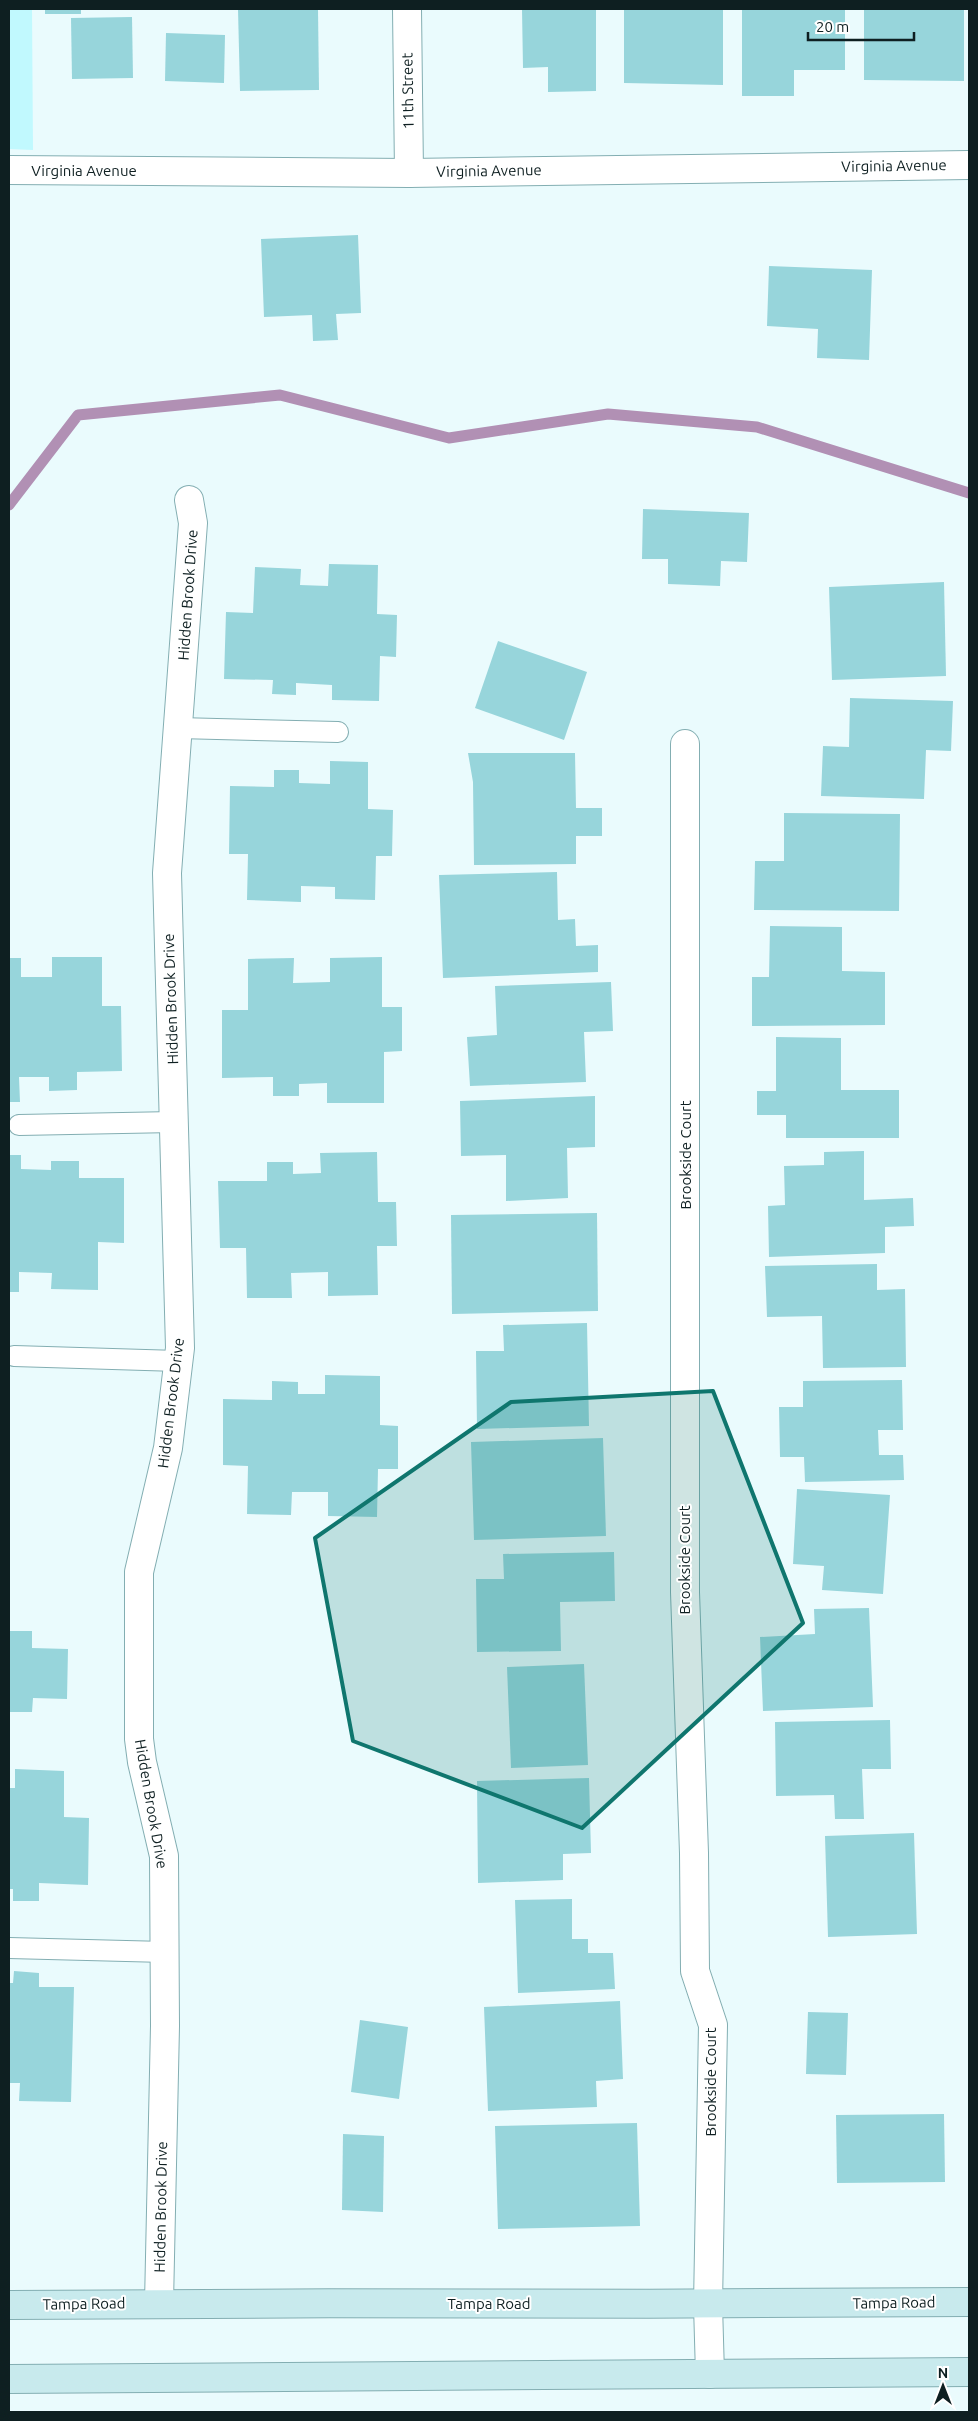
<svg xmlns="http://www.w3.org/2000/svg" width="978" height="2421" viewBox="0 0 978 2421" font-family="Ubuntu,sans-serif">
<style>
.built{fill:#c1f9fe}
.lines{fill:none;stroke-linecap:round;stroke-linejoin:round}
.stream{stroke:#b190b4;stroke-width:11}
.building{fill:#97d5db}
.service-casing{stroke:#83aeb2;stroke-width:22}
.minor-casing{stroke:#83aeb2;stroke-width:30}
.tertiary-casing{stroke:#83aeb2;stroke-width:30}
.secondary-casing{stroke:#83aeb2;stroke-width:30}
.service{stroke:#fff;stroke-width:20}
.minor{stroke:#fff;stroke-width:28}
.tertiary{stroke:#fff;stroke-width:28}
.secondary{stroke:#c8eaed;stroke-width:28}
.marked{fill:#0f766e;fill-opacity:0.2;stroke:#0f766e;stroke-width:4;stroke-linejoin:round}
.labels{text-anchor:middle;stroke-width:4;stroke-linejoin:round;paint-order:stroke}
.street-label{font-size:15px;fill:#0e1f21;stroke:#fff}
</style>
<rect width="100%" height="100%" fill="#eafbfd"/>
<polygon class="built" points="9,9 32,9 33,150 9,149"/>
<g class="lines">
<polyline class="stream" points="9,505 78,415 280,395 449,438 608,414 757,427 969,493"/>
</g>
<g class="building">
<rect x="45" y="9" width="36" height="5"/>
<polygon points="238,9 318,9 319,90 240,91"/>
<polygon points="522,9 596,9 596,91 548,92 548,67 523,68"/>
<polygon points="624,9 723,9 723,85 624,83"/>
<polygon points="742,9 845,9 845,70 794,70 794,96 742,96"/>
<polygon points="864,9 964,9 964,81 864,80"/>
<polygon points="132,17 133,78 72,79 71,18"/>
<polygon points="166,33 225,35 224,83 165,81"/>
<polygon points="358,235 361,313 336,314 338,340 313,341 312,315 264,317 261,239"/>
<polygon points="769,266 872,270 869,360 817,358 818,329 767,326"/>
<polygon points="643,509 749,513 747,562 721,561 720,586 668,584 668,559 642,559"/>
<polygon points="329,564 378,565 377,614 397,615 396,657 380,656 379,701 332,700 332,685 296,683 296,695 272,694 273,680 224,679 226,612 253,613 255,567 301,569 300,585 328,586"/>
<polygon points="944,582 946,676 832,680 829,587"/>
<polygon points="498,641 587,672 564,740 475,708"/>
<polygon points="850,698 953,701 951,751 926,750 924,799 821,796 823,746 849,747"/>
<polygon points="468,753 575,753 576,808 602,808 602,836 576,836 576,864 474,865 473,782"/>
<polygon points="330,761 368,762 368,809 393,810 392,856 376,856 375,900 335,899 335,887 301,886 301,902 247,900 248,854 229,854 230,786 274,787 274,770 299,770 299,783 330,784"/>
<polygon points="784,813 900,814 899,911 754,910 755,861 784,861"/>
<polygon points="557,872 558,920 575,919 576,946 598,945 598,972 443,978 439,875"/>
<polygon points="770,926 842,927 842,971 885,972 885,1025 752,1026 752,977 769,977"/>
<polygon points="52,957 102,957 102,1006 121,1006 122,1071 77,1072 77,1090 49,1091 49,1077 19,1077 20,1102 9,1102 9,958 21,958 21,977 52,977"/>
<polygon points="382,957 382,1007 402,1007 402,1051 384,1052 384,1103 327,1103 327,1083 299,1084 299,1096 273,1096 273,1077 222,1078 222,1010 248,1010 248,959 294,958 293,983 330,982 330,958"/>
<polygon points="611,982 613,1031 584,1032 586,1082 470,1086 467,1037 497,1035 495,986"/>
<polygon points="776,1037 841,1038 841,1090 899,1090 899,1138 786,1138 786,1115 757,1115 757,1091 776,1091"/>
<polygon points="595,1096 595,1147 567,1148 568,1198 506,1201 506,1155 461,1156 460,1101"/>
<polygon points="864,1151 864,1200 913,1198 914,1226 885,1227 885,1253 769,1257 768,1206 785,1205 784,1166 824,1165 824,1152"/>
<polygon points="377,1152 378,1202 396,1202 397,1246 377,1246 378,1295 328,1296 328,1272 291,1273 292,1298 247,1298 246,1248 220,1248 218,1181 267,1181 267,1162 293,1162 293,1174 321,1173 320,1153"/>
<polygon points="9,1155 21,1155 21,1169 51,1170 51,1161 79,1161 79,1178 124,1178 124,1243 98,1242 98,1290 51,1289 52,1273 19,1272 19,1292 9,1292"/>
<polygon points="597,1213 598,1311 452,1314 451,1215"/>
<polygon points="877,1264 877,1290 905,1289 906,1367 823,1368 822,1316 767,1317 765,1266"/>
<polygon points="587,1323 589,1426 477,1429 476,1351 504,1351 503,1325"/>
<polygon points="325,1375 380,1376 380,1425 398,1426 398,1469 378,1469 377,1517 328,1516 328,1492 292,1492 291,1515 247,1514 248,1466 223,1465 223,1399 272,1400 272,1381 298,1382 298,1394 325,1394"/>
<polygon points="902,1380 903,1430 878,1430 879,1455 903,1455 904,1480 805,1482 804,1457 780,1457 779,1407 803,1407 803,1381"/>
<polygon points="603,1438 606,1536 474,1540 471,1442"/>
<polygon points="797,1489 890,1495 883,1594 822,1590 824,1566 793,1564"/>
<polygon points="614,1552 615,1601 560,1602 561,1651 477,1652 476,1579 504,1579 503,1554"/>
<polygon points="869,1608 873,1707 763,1711 760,1637 815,1634 814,1609"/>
<polygon points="9,1631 32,1631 32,1648 68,1649 67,1699 33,1698 32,1712 9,1712"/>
<polygon points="584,1664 588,1765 511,1768 507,1667"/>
<polygon points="890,1720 891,1769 862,1769 864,1819 835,1819 834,1795 776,1796 775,1722"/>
<polygon points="15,1769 64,1771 64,1817 89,1818 88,1885 39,1883 39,1901 13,1901 13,1889 9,1889 9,1788 15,1788"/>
<polygon points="589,1778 591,1853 563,1854 563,1880 478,1883 477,1781"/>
<polygon points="914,1833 917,1934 828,1937 825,1836"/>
<polygon points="572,1899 572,1939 588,1939 588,1953 613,1953 615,1989 518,1993 515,1900"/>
<polygon points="14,1971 39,1973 39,1987 74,1987 71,2102 19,2101 20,2083 9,2083 9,1983 13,1983"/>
<polygon points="620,2001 623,2079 596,2081 597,2107 488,2111 484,2007"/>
<polygon points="808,2012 848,2013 846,2075 806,2074"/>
<polygon points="360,2020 408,2027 399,2099 351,2092"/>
<polygon points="944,2114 945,2182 837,2183 836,2115"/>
<polygon points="637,2123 640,2226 498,2229 495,2126"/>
<polygon points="343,2134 384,2136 383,2212 342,2210"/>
</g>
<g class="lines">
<defs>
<g id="service">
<polyline points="178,728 338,732"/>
<polyline points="19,1125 174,1122"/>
<polyline points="14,1356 178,1361"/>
<polyline points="9,1948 165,1952"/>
</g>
<g id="minor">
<polyline points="407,9 409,173"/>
<polyline points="685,744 685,1592 694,1853 695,1971 713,2025 708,2305 710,2374"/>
<polyline points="159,2303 165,2026 164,1856 142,1762 139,1739 139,1572 168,1448 180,1348 167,873 193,523 189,500"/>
</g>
<polyline id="tertiary" points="9,170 409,173 969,165"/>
<g id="secondary">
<path d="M9 2305C329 2301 649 2306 969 2302"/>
<polyline points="9,2379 969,2372"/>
</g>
</defs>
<use href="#service" class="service-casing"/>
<use href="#minor" class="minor-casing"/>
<use href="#tertiary" class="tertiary-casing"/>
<use href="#secondary" class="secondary-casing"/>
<use href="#service" class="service"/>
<use href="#minor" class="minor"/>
<use href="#tertiary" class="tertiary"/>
<use href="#secondary" class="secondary"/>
</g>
<path class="marked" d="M713 1391 803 1623 582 1828 353 1741 315 1538 511 1402Z"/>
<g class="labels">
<g class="street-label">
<text transform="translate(408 91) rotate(-91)" y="5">11th Street</text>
<text transform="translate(894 166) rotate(-1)" y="5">Virginia Avenue</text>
<text x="84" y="176">Virginia Avenue</text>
<text transform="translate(489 171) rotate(-1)" y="5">Virginia Avenue</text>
<text transform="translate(188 595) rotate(-86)" y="5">Hidden Brook Drive</text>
<text transform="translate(171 999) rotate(-92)" y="5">Hidden Brook Drive</text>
<text transform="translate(686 1155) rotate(-90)" y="5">Brookside Court</text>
<text transform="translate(171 1403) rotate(-83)" y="5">Hidden Brook Drive</text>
<text transform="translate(685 1560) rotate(-90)" y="5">Brookside Court</text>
<text transform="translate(151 1804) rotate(80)" y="5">Hidden Brook Drive</text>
<text transform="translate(711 2082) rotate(-90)" y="5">Brookside Court</text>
<text transform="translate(161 2207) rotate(-89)" y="5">Hidden Brook Drive</text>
<text transform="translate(894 2303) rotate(-1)" y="5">Tampa Road</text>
<text transform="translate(84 2304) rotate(-1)" y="5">Tampa Road</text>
<text x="489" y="2309">Tampa Road</text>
</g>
</g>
<rect width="978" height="2421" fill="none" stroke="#0e1f21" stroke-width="20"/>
<g transform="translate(943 2386)" stroke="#ffffff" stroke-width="4" paint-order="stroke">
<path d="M0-4L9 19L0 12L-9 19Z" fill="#0e1f21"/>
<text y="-8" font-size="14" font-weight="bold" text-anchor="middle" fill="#0e1f21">N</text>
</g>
<path d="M808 32v8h106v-8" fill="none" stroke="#0e1f21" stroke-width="2.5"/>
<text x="816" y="32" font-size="15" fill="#0e1f21" stroke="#ffffff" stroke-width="4" paint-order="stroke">20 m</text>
</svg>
